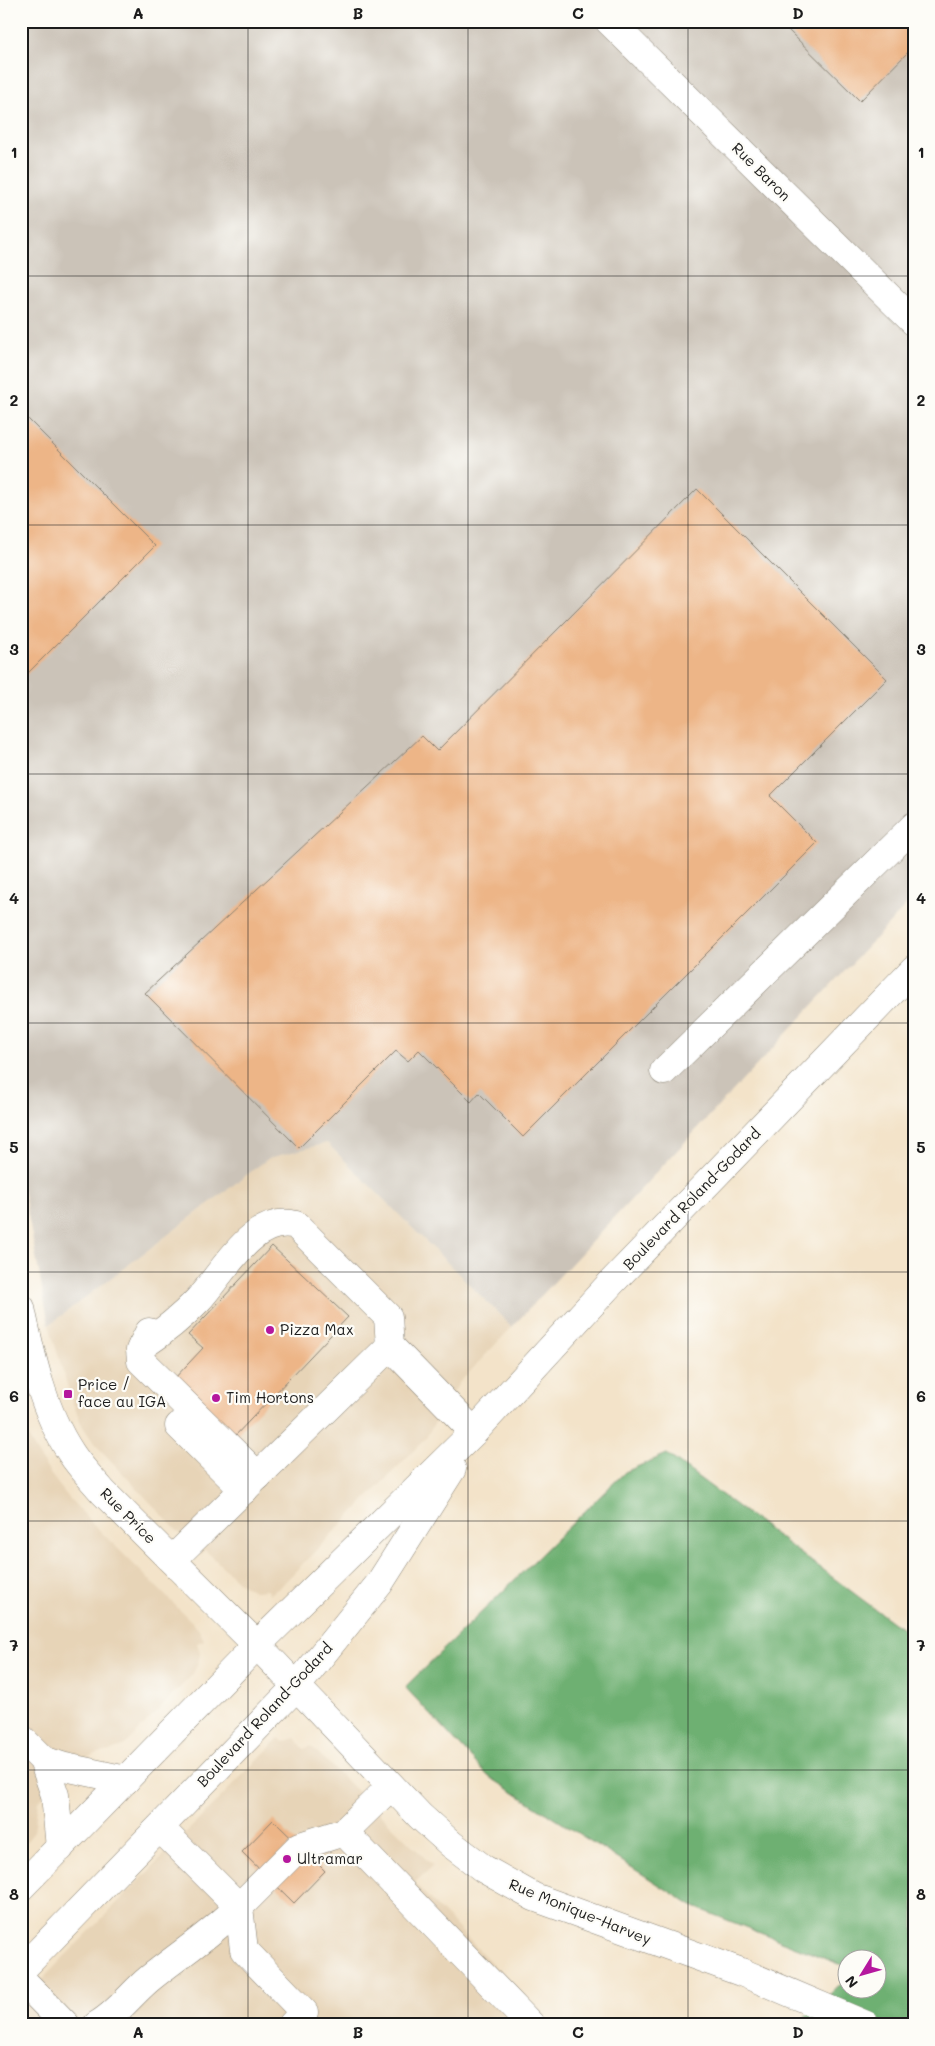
<svg xmlns="http://www.w3.org/2000/svg" width="935" height="2046" viewBox="0 0 935 2046" font-family="Mali,sans-serif">
<style>
.built{fill:#e7d4b7}
.industrial{fill:#cbc3b8}
.forest{fill:#6eb072;stroke:#456647}
.building{fill:#edb587}
.lines{fill:none;stroke-linecap:round;stroke-linejoin:round}
.minor-casing{stroke:#888072;stroke-width:29}
.minor{stroke:#fff;stroke-width:28}
.grid{fill:none;stroke:#1c1c1c;stroke-width:1;stroke-opacity:0.55}
.poi-dot{fill:#b5179e;stroke:#fdfcf7;stroke-width:2}
.labels{text-anchor:middle;stroke-width:4.5;stroke-linejoin:round;paint-order:stroke}
.street-label{font-size:15px;fill:#1c1c1c;stroke:#fdfcf7}
.poi-label{font-size:15px;fill:#1c1c1c;stroke:#fdfcf7;text-anchor:start}
.neatline{fill:none;stroke:#1c1c1c;stroke-width:2}
.grid-label{font-size:16px;text-anchor:middle;font-weight:bold;fill:#1c1c1c}
</style>
<rect width="100%" height="100%" fill="#fdfcf7"/>
<filter id="ink" filterUnits="userSpaceOnUse"><feTurbulence type="fractalNoise" baseFrequency=".02" numOctaves="2"/><feDisplacementMap in="SourceGraphic" scale="10" xChannelSelector="R" yChannelSelector="G"/><feConvolveMatrix kernelMatrix="1 2 1 2 8 2 1 2 1" color-interpolation-filters="sRGB"/></filter>
<filter id="wash" filterUnits="userSpaceOnUse"><feTurbulence type="fractalNoise" baseFrequency=".0096" numOctaves="4" result="noise"/><feDisplacementMap in="SourceGraphic" scale="20" xChannelSelector="R" yChannelSelector="G"/><feGaussianBlur stdDeviation="1.12" result="paint"/><feColorMatrix in="noise" values="0 0 0 0 0 0 0 0 0 0 0 0 0 0 0 0 0 1.4 0 .05"/><feComposite in="paint" operator="in"/></filter>
<g filter="url(#wash)">
<rect width="100%" height="100%" fill="#f3e3c9"/>
<g class="built">
<polygon points="327,1143 512,1327 459,1383 425,1439 279,1588 269,1594 268,1590 254,1591 240,1583 205,1550 200,1555 94,1443 82,1425 72,1401 49,1325 269,1158"/>
<polygon points="21,1422 35,1450 51,1475 68,1497 95,1526 191,1621 199,1630 204,1640 197,1643 200,1653 198,1664 192,1675 125,1745 111,1751 94,1754 84,1760 38,1802 34,1832 21,1848"/>
<polygon points="279,1738 284,1742 295,1738 304,1749 310,1746 314,1749 433,1866 414,1883 552,2025 21,2025 21,2001"/>
</g>
<polygon class="industrial" points="21,21 914,21 914,897 512,1327 327,1143 269,1158 49,1325 21,1178"/>
<polygon class="forest" points="667,1454 914,1638 914,2025 797,2025 847,1978 848,1988 878,1988 878,1958 848,1958 847,1967 694,1907 488,1776 405,1687 625,1472"/>
<g id="blocks">
<g class="building">
<polygon points="779,21 914,21 914,46 860,101"/>
<polygon points="21,412 155,546 21,680"/>
<polygon points="697,489 887,679 770,796 817,843 523,1137 479,1093 471,1102 419,1050 408,1061 396,1051 299,1148 145,993 422,736 437,751"/>
<polygon points="272,1246 348,1317 232,1439 172,1381 203,1348 188,1335"/>
<polygon points="273,1820 325,1871 294,1903 242,1852"/>
</g>
</g>
</g>
<g filter="url(#ink)">
<use href="#blocks" fill-opacity="0" stroke="#888072" stroke-width="1"/>
<g class="lines">
<defs>
<g id="minor">
<polyline points="609,21 914,322"/>
<polyline points="664,1071 914,826"/>
<path d="M21 1308C31 1356 43 1411 71 1453 80 1467 92 1479 103 1492L257 1645 420 1816 451 1844 484 1869 534 1897 741 1972 866 2025"/>
<polyline points="149,1332 140,1350 141,1361 258,1476"/>
<path d="M142 1346C162 1333 181 1318 198 1300 222 1275 253 1213 296 1225L388 1317 390 1346"/>
<polyline points="179,1426 244,1490"/>
<polyline points="172,1560 390,1346 474,1432"/>
<polyline points="21,1738 43,1760 55,1795 60,1848"/>
<polyline points="43,1760 65,1767 126,1780"/>
<polyline points="344,1832 391,1786"/>
<polyline points="21,1887 257,1645 474,1432 612,1282 914,969"/>
<polyline points="21,1970 296,1687 379,1584 452,1469"/>
<polyline points="21,1979 66,2025"/>
<path d="M97 2025C117 2014 131 1994 149 1979 179 1955 211 1934 239 1907L160 1828"/>
<polyline points="292,2025 304,2012 244,1950 239,1907 300,1846 344,1832 531,2025"/>
</g>
</defs>
<use href="#minor" class="minor-casing"/>
<use href="#minor" class="minor"/>
</g>
</g>
<path class="grid" d="M248 21V2025M468 21V2025M688 21V2025M21 276H914M21 525H914M21 774H914M21 1023H914M21 1272H914M21 1521H914M21 1770H914"/>
<g class="poi-dot">
<circle cx="270" cy="1330" r="5"/>
<rect x="63" y="1389" width="10" height="10" rx="2.5"/>
<circle cx="216" cy="1398" r="5"/>
<circle cx="287" cy="1859" r="5"/>
</g>
<g class="labels">
<g class="street-label">
<text transform="translate(761 172) rotate(45)" y="5">Rue Baron</text>
<text transform="translate(692 1199) rotate(-46)" y="5">Boulevard Roland-Godard</text>
<text transform="translate(128 1516) rotate(45)" y="5">Rue Price</text>
<text transform="translate(265 1715) rotate(-47)" y="5">Boulevard Roland-Godard</text>
<text transform="translate(580 1912) rotate(22)" y="5">Rue Monique-Harvey</text>
</g>
<g class="poi-label">
<text x="280" y="1335">Pizza Max</text>
<text x="78" y="1390">Price /<tspan x="78" dy="17">face au IGA</tspan></text>
<text x="226" y="1403">Tim Hortons</text>
<text x="297" y="1864">Ultramar</text>
</g>
</g>
<rect width="935" height="2046" fill="none" stroke="#fdfcf7" stroke-width="55"/>
<g transform="translate(862 1974) rotate(233)"><circle r="24" fill="#fdfcf7" stroke="#a3a29f"/>
<path d="M0-4L9 19L0 12L-9 19Z" fill="#b5179e"/>
<text y="-8" font-size="14" font-weight="bold" text-anchor="middle" fill="#1c1c1c">N</text>
</g>
<rect x="28" y="28" width="880" height="1990" class="neatline"/>
<g class="grid-label">
<text x="138" y="19">A</text>
<text x="358" y="19">B</text>
<text x="578" y="19">C</text>
<text x="798" y="19">D</text>
<text x="14" y="158">1</text>
<text x="921" y="158">1</text>
<text x="14" y="406">2</text>
<text x="921" y="406">2</text>
<text x="14" y="655">3</text>
<text x="921" y="655">3</text>
<text x="14" y="904">4</text>
<text x="921" y="904">4</text>
<text x="14" y="1153">5</text>
<text x="921" y="1153">5</text>
<text x="14" y="1402">6</text>
<text x="921" y="1402">6</text>
<text x="14" y="1651">7</text>
<text x="921" y="1651">7</text>
<text x="14" y="1900">8</text>
<text x="921" y="1900">8</text>
<text x="138" y="2038">A</text>
<text x="358" y="2038">B</text>
<text x="578" y="2038">C</text>
<text x="798" y="2038">D</text>
</g>
</svg>
